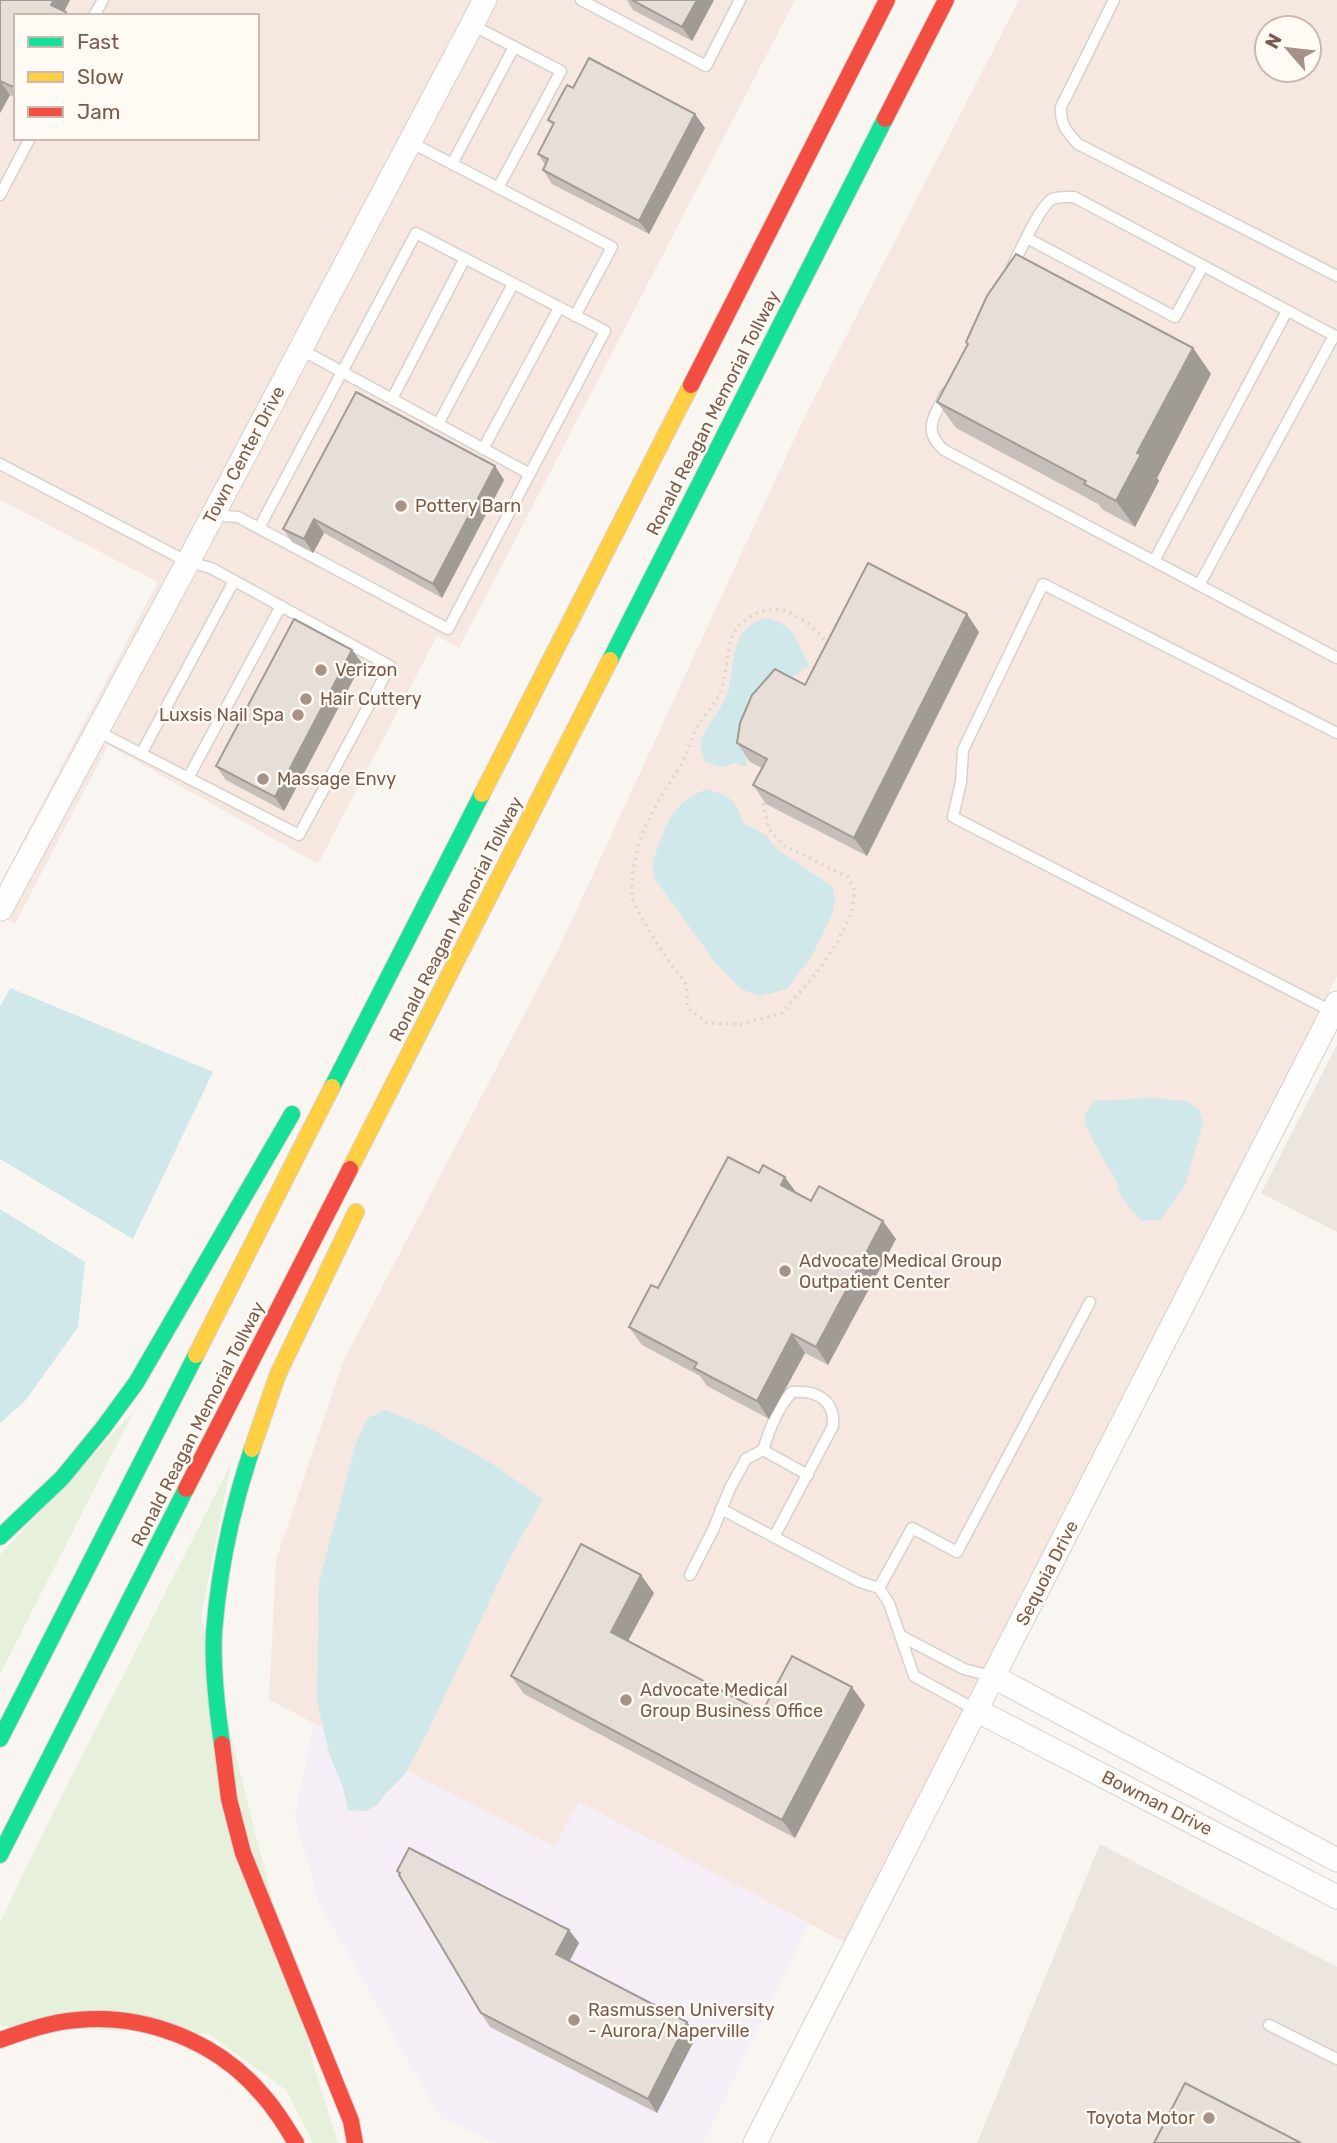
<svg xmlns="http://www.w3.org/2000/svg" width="1337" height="2143" viewBox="0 0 1337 2143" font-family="Rubik,sans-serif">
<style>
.commercial{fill:#f6e8e1;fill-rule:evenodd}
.industrial{fill:#ede5e0}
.education{fill:#f6eef6}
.green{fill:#e7f0db}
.water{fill:#d0e8ea}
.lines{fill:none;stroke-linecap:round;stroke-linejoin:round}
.lane-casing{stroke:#d7d1cb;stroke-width:13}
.street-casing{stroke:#d7d1cb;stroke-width:25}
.fast-casing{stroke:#dad1cc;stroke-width:18}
.slow-casing{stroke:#dad1cc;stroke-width:18}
.jam-casing{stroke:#dad1cc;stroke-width:18}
.path{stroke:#dcd5d0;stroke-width:3.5;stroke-dasharray:2 5;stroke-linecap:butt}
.lane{stroke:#fefefd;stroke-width:10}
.street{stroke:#fefefd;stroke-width:23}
.fast{stroke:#16e098;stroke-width:16}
.slow{stroke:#ffcf43;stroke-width:16}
.jam{stroke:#f24e42;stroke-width:16}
.wall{fill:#c6bfb9}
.shaded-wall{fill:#a19b96}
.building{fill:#e6ded7;stroke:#a19b96;stroke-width:2}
.poi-dot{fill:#a69286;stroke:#fffaf3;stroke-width:2.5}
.labels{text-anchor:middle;stroke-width:5;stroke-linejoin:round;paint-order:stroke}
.street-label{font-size:18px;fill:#7a5c4d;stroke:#fffaf3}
.poi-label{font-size:18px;fill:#7a5c4d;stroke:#fffaf3;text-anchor:start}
</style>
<rect width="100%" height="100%" fill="#f9f5f0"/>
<g class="commercial">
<path d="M0 0H795L459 648 437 636 318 864 108 745 15 924 0 915V884L158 582 0 500ZM16 16H257V138H16Z"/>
<path d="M1019 0H1337V976L848 1944 579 1802 555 1847 269 1700 276 1560 343 1362 559 948 804 418ZM1267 28H1309V70H1267Z"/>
</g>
<g class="industrial">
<polygon points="1337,1045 1337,1232 1261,1193"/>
<polygon points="1100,1844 1337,1967 1337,2143 977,2143"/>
</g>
<polygon class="education" points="314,1723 554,1847 579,1802 809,1923 703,2143 494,2143 440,2117 318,1900 295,1816"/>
<g class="green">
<polygon points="134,1411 0,1674 0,1555"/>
<polygon points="231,1464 201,1617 316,2073 338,2143 313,2143 286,2090 209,2034 0,2026 0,1922 51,1817"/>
</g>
<g class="water">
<path d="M766 618C797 624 796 642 809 666L782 684 749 736 746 767 735 763 722 767 705 762 701 748V740C707 723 723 709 728 691 737 661 728 629 766 618Z"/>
<path d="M706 789C730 796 736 799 743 823L766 835 777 849 833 887 835 901 832 915 813 954 787 989 760 996 741 989 714 961 655 879C651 866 653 860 658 847 669 817 675 803 706 789Z"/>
<polygon points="10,988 213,1072 133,1239 0,1159 0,1007"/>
<polygon points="1150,1098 1186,1101 1199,1109 1203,1123 1185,1185 1161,1220 1141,1221 1120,1196 1117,1183 1087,1129 1084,1117 1093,1101"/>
<polygon points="0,1209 85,1262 78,1327 25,1401 0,1423"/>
<polygon points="385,1410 428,1427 491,1463 543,1499 513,1552 429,1729 405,1774 386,1793 378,1804 366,1811 348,1810 343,1788 329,1753 317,1701 319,1582 357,1439 368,1418"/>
</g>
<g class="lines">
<defs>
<g id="lane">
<polyline points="581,0 706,66 740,0"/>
<path d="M1114 0 1061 107C1060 124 1066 131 1078 144L1337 276"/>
<polyline points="94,16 103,0"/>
<polyline points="472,25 561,71 498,188"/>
<polyline points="410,142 612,247 575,316"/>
<polyline points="452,164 514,47"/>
<polyline points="0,195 30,138"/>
<polyline points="1027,238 1175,317 1203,266"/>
<path d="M1012 267C1020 252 1039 207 1052 199 1058 196 1067 197 1074 197L1337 337"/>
<polyline points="300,349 530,474"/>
<path d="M946 393C935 415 921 430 944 450L1337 658"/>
<polyline points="392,399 465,258"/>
<polyline points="438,424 513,284"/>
<polyline points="483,449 559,308"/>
<polyline points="0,464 188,562 211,568 390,666 299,835 97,731"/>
<polyline points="212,515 238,517 448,629 605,331 416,233 259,528"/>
<polyline points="1154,561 1287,311"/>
<polyline points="1199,585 1334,336"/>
<polyline points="141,754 234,581"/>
<polyline points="188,778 281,606"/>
<polyline points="1333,1012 953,817 961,782 963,750 1043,584 1337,733"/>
<polyline points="763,1450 808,1475"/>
<polyline points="721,1509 774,1537"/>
<path d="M690 1575 713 1530 730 1488 746 1459 763 1450C770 1429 777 1408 792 1392 817 1390 835 1400 833 1426L774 1537 860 1582 879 1588"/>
<polyline points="901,1636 964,1669 994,1677"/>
<polyline points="976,1710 914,1676 889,1603 879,1588 912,1528 957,1552 1090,1302"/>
<polyline points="1269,2025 1337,2059"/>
</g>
<g id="street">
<polyline points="1,909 188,562 485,0"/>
<polyline points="994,1677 1337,1860"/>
<polyline points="976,1710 1337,1897"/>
<polyline points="755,2143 1337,1003"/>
</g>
<g id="fast">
<polyline points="610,660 885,119"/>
<polyline points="332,1087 482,794"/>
<polyline points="0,1537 62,1478 103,1428 136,1383 292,1114"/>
<polyline points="0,1739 196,1355"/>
<path d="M222 1744C217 1709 212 1667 214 1632 219 1570 232 1508 252 1449"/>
<polyline points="0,1855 186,1489"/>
</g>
<g id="slow">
<polyline points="482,794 691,385"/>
<polyline points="350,1169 610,660"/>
<polyline points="196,1355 332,1087"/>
<polyline points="252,1449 278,1374 356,1212"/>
</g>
<g id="jam">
<polyline points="885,119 946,0"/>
<polyline points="691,385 887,0"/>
<polyline points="186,1489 350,1169"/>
<polyline points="222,1744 229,1799 243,1853 351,2121 355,2143"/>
<path d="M0 2040C25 2031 51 2022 77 2020 144 2013 215 2041 259 2091 274 2107 285 2125 296 2143"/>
</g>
</defs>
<use href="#lane" class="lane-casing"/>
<use href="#street" class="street-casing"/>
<use href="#fast" class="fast-casing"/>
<use href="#slow" class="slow-casing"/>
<use href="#jam" class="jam-casing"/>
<path class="path" d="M763 803 769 829 783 845 848 877 855 891 851 914 837 943 818 971 782 1013 743 1024 707 1023 687 1007C687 1001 688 991 686 985 684 980 677 973 674 968 665 956 632 907 632 895 631 842 652 810 679 768 687 756 690 742 696 729 702 718 711 709 717 698 736 666 714 627 763 611 772 608 780 608 789 612 805 621 818 629 828 646"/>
<use href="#lane" class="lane"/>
<use href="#street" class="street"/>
<use href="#fast" class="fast"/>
<use href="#slow" class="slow"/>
<use href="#jam" class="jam"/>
</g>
<g class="wall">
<polygon points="0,0 70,0 64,12 68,16 16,16 16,98 10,95 0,113"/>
<polygon points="627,0 714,0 692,41 633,10"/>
<polygon points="573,88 705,128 649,234 552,184 543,170 545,165 538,154 553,126 548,120"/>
<polygon points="966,342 1193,348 1211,374 1157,478 1159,481 1135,527 1103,510 1098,504 956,428 937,402 967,345"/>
<polygon points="495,466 504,480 442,598 324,533 313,553 292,542 283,529"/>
<polygon points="979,632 867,856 766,804 753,785 762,768 750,762 737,743 805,685"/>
<polygon points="352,650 362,663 284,811 226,780 216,766"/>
<polygon points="797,1194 811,1201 896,1239 828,1365 805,1353 769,1419 707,1386 700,1376 642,1345 629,1327 658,1288"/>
<polygon points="654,1593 628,1641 762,1712 865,1705 795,1838 524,1694 511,1676"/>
<polygon points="397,1871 569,1930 579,1943 569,1961 687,2022 697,2035 657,2113 490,2027 481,2013"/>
</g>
<g class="shaded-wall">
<polygon points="54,0 70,0 62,16 51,5"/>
<polygon points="697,0 714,0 692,41 682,27"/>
<polygon points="0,81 10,95 0,113"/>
<polygon points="695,114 705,128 649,234 639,221"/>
<polygon points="1193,348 1211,374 1157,478 1159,481 1135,527 1116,501 1137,453"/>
<polygon points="495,466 504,480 442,598 433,584"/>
<polygon points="314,519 324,533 313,553 304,539"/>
<polygon points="967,614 979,632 867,856 854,838"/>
<polygon points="352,650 362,663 284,811 275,797"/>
<polygon points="785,1177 798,1195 781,1185"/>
<polygon points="883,1221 896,1239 828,1365 816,1347"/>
<polygon points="792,1334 805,1353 769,1419 757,1401"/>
<polygon points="641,1575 654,1593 623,1650 611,1632"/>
<polygon points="852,1687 865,1705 795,1838 782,1820"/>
<polygon points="569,1930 579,1943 566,1968 556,1954"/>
<polygon points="687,2022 697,2035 657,2113 648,2099"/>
</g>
<g class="building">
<polygon points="0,0 54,0 51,5 66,12 64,16 16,16 16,81 13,87 0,81"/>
<polygon points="632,0 697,0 682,27"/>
<polygon points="589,58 695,114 639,221 543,170 548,159 538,154 554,123 548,120 567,85 573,88"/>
<polygon points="1016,254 1193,348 1137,453 1141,454 1116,501 1084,484 1086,481 937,402 968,344 966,342 987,296"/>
<polygon points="356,392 495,466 433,584 314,519 304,539 283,529"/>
<polygon points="868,563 967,614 854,838 753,785 767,759 737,743 740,723 752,695 775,669 805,685"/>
<polygon points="294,619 352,650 275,797 216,766"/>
<polygon points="728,1157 759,1173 763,1165 785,1177 781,1185 811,1201 819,1186 883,1221 816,1347 792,1334 757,1401 694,1368 697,1363 629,1327 651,1285 658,1288"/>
<polygon points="581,1544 641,1575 611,1632 762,1712 792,1656 852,1687 782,1820 511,1676"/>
<polygon points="409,1848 569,1930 556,1954 687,2022 648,2099 481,2013 399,1875 400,1873 397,1871"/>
<polygon points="1185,2083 1301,2143 1154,2143"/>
</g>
<g class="poi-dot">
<circle cx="401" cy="506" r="7"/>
<circle cx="321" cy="670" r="7"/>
<circle cx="306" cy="699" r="7"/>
<circle cx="298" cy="715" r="7"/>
<circle cx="263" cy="779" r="7"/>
<circle cx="785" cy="1271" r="7"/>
<circle cx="626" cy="1700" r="7"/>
<circle cx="574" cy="2020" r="7"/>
<circle cx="1209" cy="2118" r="7"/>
</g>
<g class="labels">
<g class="street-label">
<text transform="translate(713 413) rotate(-63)" y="6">Ronald Reagan Memorial Tollway</text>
<text transform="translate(244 455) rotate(-62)" y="6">Town Center Drive</text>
<text transform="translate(456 919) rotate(-63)" y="6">Ronald Reagan Memorial Tollway</text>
<text transform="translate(198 1424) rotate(-63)" y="6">Ronald Reagan Memorial Tollway</text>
<text transform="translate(1047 1573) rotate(-63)" y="6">Sequoia Drive</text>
<text transform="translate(1157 1803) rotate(27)" y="6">Bowman Drive</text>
</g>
<g class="poi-label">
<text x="415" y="512">Pottery Barn</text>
<text x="335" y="676">Verizon</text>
<text x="320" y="705">Hair Cuttery</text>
<text x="284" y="721" text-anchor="end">Luxsis Nail Spa</text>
<text x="277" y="785">Massage Envy</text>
<text x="799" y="1267">Advocate Medical Group<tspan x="799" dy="21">Outpatient Center</tspan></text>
<text x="640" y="1696">Advocate Medical<tspan x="640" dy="21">Group Business Office</tspan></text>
<text x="588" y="2016">Rasmussen University<tspan x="588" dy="21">- Aurora/Naperville</tspan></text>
<text x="1195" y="2124" text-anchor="end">Toyota Motor</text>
</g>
</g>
<rect x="14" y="14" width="245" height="126" fill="#fffaf3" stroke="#cabbb1" stroke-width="2"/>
<rect x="28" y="37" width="35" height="10" fill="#16e098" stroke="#cabbb1" stroke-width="2"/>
<text x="77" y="49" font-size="21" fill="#7a5c4d">Fast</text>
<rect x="28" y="72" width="35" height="10" fill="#ffcf43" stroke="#cabbb1" stroke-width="2"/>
<text x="77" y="84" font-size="21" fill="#7a5c4d">Slow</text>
<rect x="28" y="107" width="35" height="10" fill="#f24e42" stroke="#cabbb1" stroke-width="2"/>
<text x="77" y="119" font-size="21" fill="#7a5c4d">Jam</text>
<g transform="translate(1288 49) rotate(298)"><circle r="33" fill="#fffaf3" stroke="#cabbb1" stroke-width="2"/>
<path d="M0-5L12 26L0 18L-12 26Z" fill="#a69286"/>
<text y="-10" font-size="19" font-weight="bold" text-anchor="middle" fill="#7a5c4d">N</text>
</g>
</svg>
